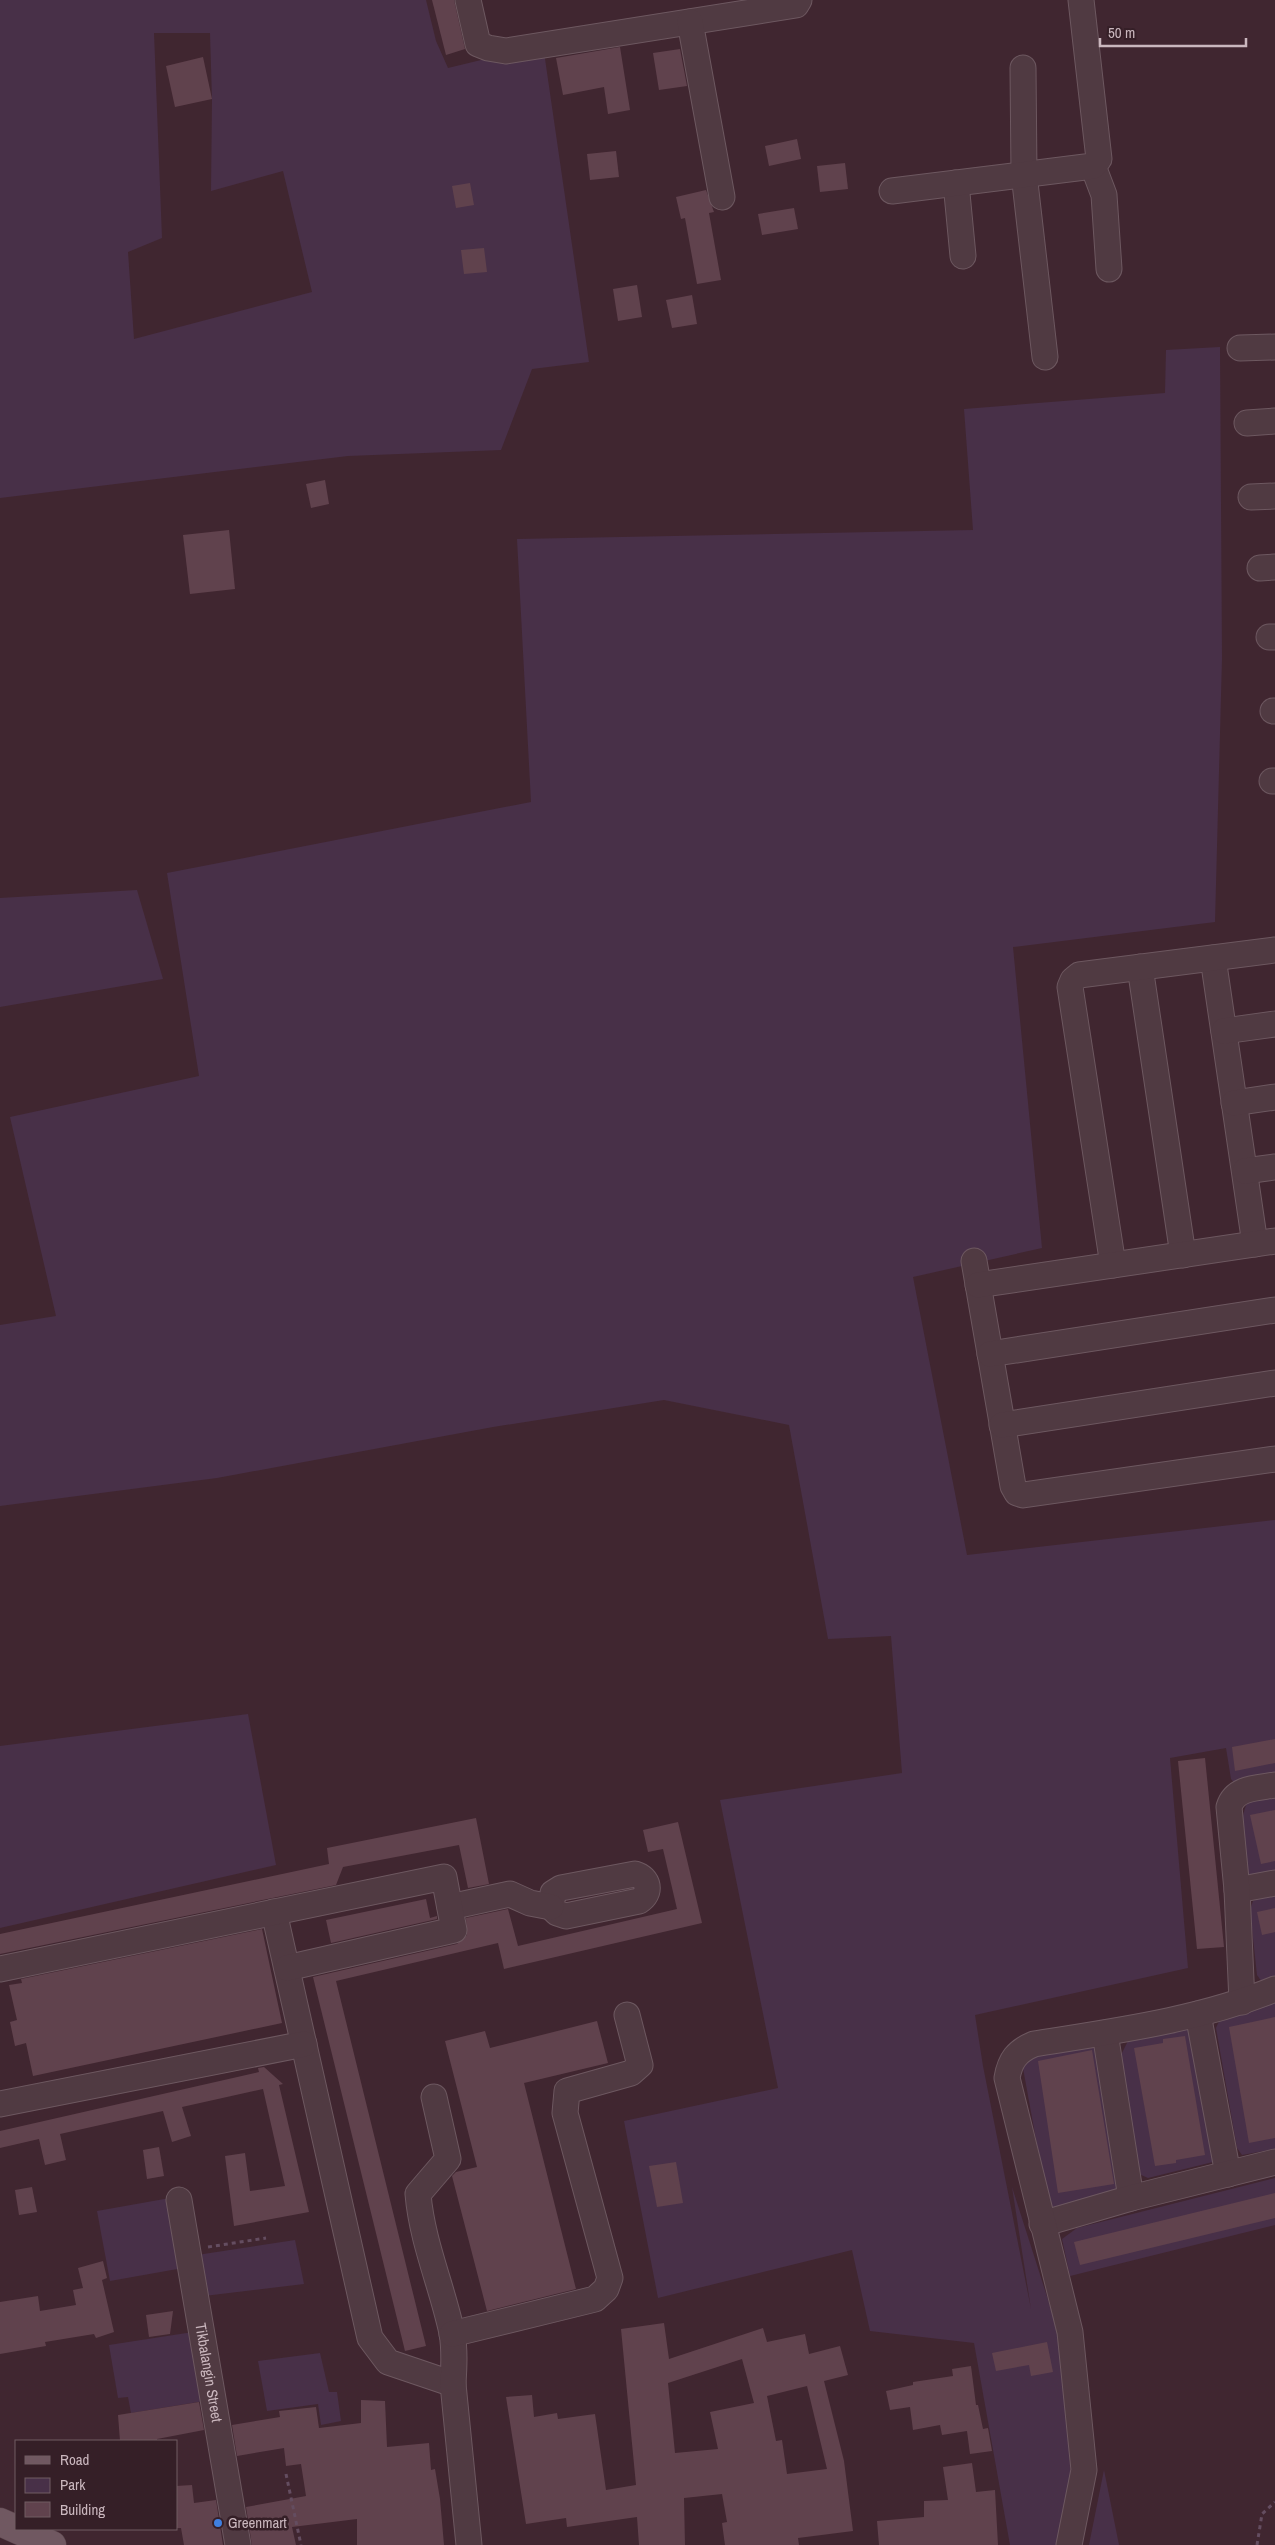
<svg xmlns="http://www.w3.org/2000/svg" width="1275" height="2545" viewBox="0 0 1275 2545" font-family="'Archivo Narrow',sans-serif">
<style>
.green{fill:#483048;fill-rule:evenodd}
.building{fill:#60424d;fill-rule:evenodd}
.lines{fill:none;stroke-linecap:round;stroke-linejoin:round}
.minor-casing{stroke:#6d5860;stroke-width:27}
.major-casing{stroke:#59444b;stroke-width:29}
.path{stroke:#644d60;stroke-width:3;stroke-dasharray:4 4;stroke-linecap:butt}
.minor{stroke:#503a42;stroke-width:25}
.major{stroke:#705861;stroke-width:28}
.shop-dot{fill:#3f7fe0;stroke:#351f27;stroke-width:2}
.labels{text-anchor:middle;stroke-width:5;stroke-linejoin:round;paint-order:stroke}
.street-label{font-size:15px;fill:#cab7be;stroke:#351f27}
.poi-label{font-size:15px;fill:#cab7be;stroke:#351f27;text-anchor:start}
</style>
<rect width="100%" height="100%" fill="#402630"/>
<g class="green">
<path d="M0 0H426L436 41 448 68 543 45 589 362 532 369 501 450 348 456 0 498ZM154 33H210L212 100 211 191 283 171 312 292 134 339 128 252 162 238Z"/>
<polygon points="1220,347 1222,658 1215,922 1013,947 1042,1248 913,1277 967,1555 1275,1520 1275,1778 1236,1785 1231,1779 1226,1748 1170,1758 1188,1968 975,2015 983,2066 1031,2309 1012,2187 1060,2337 1071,2475 1059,2545 1010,2545 974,2343 870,2331 852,2250 658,2298 624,2121 778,2088 720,1800 902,1773 891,1636 828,1639 789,1425 664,1400 493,1427 217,1478 0,1506 0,1325 56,1316 10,1117 199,1076 167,873 531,802 517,539 973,530 964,409 1165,393 1166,350"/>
<polygon points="137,890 163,979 0,1007 0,898"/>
<polygon points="248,1714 276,1865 0,1928 0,1746"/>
<path d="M1275 1796V1876L1252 1877 1247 1873C1244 1850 1237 1825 1247 1803Z"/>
<polygon points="1275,1893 1275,1980 1262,1982 1257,1975 1250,1910 1253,1901"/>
<polygon points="1275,1998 1275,2149 1242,2155 1237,2148 1216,2028 1220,2019"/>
<polygon points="1183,2026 1194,2033 1214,2147 1213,2162 1148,2178 1139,2174 1121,2055 1129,2039"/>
<polygon points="1091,2045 1099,2051 1123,2188 1049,2211 1023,2068 1031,2055"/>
<polygon points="1275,2178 1275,2225 1070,2276 1062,2239 1077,2228"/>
<polygon points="170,2198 183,2268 110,2281 97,2211"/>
<polygon points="295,2240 304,2284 204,2296 197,2255"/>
<polygon points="193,2332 204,2401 131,2413 128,2397 118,2398 109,2345"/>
<polygon points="320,2353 329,2392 337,2392 341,2421 321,2425 318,2404 267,2411 258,2361"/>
<polygon points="1104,2470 1119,2545 1089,2545"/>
</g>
<g class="building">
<polygon points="432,0 454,0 465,49 446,55"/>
<polygon points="620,47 630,110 608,114 604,87 563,95 556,58"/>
<polygon points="680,49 687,86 659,90 653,53"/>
<polygon points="203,57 212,99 175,107 166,66"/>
<polygon points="797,139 801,159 769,166 765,146"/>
<polygon points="616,151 619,177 590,180 587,154"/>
<polygon points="845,163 848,189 820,192 817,166"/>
<polygon points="470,183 474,205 456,208 452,186"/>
<polygon points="706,190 714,212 709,213 721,280 697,284 685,218 681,219 676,197"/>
<polygon points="794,208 798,229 762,235 758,214"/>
<polygon points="484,248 487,272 464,274 461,250"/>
<polygon points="637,285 642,317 618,321 613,289"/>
<polygon points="692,295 697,324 672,328 666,300"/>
<polygon points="325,480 329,504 311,508 306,484"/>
<polygon points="229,530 235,589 190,594 183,535"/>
<polygon points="1275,1739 1275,1763 1235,1771 1232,1747"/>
<polygon points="1205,1758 1224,1947 1197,1949 1178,1761"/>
<polygon points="1275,1810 1275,1861 1261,1864 1250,1815"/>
<polygon points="476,1818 489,1884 468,1888 459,1845 343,1867 336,1885 0,1954 0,1934 329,1864 327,1848"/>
<polygon points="678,1822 702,1923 504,1969 498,1943 336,1981 426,2346 405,2351 313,1977 457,1944 467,1935 466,1918 508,1909 518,1946 677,1909 663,1849 648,1852 643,1830"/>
<polygon points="426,1899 430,1918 437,1916 437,1919 331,1943 326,1920"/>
<polygon points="1275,1908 1275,1932 1262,1935 1257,1912"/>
<polygon points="262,1929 282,2023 33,2076 26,2043 15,2046 10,2022 17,2020 9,1985 22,1983 21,1979"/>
<polygon points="1275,2017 1275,2138 1249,2143 1229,2027"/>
<polygon points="597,2021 608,2063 524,2083 576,2289 487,2311 452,2176 456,2172 477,2167 445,2041 485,2031 490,2048"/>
<polygon points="1185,2036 1205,2155 1176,2160 1176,2163 1155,2166 1134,2048 1163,2043 1163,2039"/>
<polygon points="1092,2050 1114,2184 1058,2193 1038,2061"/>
<polygon points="264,2067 283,2084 279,2085 309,2212 234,2226 225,2156 245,2153 250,2191 285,2186 263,2089 182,2107 191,2136 172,2142 163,2111 60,2134 66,2160 45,2165 39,2139 0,2148 0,2131 259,2072 258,2068"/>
<polygon points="159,2147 164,2176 147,2179 143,2150"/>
<polygon points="676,2162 683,2203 657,2207 649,2166"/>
<polygon points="32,2187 37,2212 19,2215 15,2190"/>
<polygon points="1275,2193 1275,2218 1080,2265 1074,2242"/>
<polygon points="103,2261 107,2278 102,2280 114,2332 96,2338 94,2334 45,2342 46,2346 0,2354 0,2302 38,2296 40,2311 76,2305 73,2290 83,2288 78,2268"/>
<polygon points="173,2311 170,2334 149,2337 146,2315"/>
<path d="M664 2323 669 2359 763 2328 767 2342 805 2334 809 2354 840 2346 848 2375 824 2381 844 2461 853 2531 798 2538 799 2545H725L722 2523 727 2522 722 2494 684 2498 685 2545H639L637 2517 567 2527 566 2518 526 2524 506 2397 532 2395 534 2417 557 2413 558 2419 595 2414 606 2490 636 2485 621 2329ZM742 2359 754 2403 710 2412 718 2449 675 2453 668 2383ZM807 2386 827 2469 787 2474 782 2440 776 2441 767 2396Z"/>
<polygon points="1047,2342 1053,2372 1031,2376 1029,2365 996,2371 992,2353"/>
<polygon points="971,2366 976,2405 978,2405 983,2429 988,2428 992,2451 970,2454 967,2431 942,2435 940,2425 913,2430 910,2407 890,2410 886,2391 913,2385 913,2382 953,2376 952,2369"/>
<polygon points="361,2400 385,2401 387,2447 429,2443 431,2470 435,2469 440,2499 444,2545 357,2545 357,2519 292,2527 296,2545 252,2545 246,2507 306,2496 301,2464 286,2466 284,2448 237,2456 232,2425 280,2417 279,2411 316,2407 319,2428 361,2423"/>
<polygon points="199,2402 204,2430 157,2439 157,2441 120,2441 118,2415"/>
<polygon points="972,2463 976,2492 995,2490 998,2545 879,2545 877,2521 924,2517 924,2501 948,2500 943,2467"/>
<polygon points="192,2485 194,2503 216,2500 223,2545 184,2545 181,2528 176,2528 176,2486"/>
</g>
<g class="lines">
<defs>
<g id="minor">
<polyline points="468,0 478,44 488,48 506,51 796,5 799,0"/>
<polyline points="690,22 722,197"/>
<polyline points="1023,68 1024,174 1045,357"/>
<polyline points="1093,166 1104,195 1109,269"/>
<polyline points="956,183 963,256"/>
<polyline points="892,191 1093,166 1099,159 1081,0"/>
<polyline points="1240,348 1275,347"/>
<polyline points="1247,423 1275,421"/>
<polyline points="1251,497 1275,496"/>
<polyline points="1260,568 1275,567"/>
<polyline points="1269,637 1275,637"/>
<polyline points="1273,711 1275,711"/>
<polyline points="1272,781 1275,781"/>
<polyline points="1213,958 1255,1244"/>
<polyline points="1140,967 1183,1255"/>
<polyline points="1224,1031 1275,1024"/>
<polyline points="1234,1103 1275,1097"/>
<polyline points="1245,1171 1275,1167"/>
<polyline points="974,1261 1013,1486 1017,1493 1023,1495 1275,1459"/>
<polyline points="1113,1265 1070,987 1073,980 1079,975 1275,950"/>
<polyline points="978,1285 1275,1241"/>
<polyline points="990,1354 1275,1310"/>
<polyline points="1002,1425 1275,1383"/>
<path d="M635 1874C649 1878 652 1893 639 1901L566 1916 557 1913 551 1907 553 1893 561 1888Z"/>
<polyline points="1237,1890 1275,1883"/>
<polyline points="450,1907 510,1894 530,1903 551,1907"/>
<polyline points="274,1912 370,2338 388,2362 453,2384"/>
<polyline points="0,1969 444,1877 454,1930 287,1968"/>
<path d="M1242 2002 1237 1890 1229 1807C1235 1787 1258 1788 1275 1785"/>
<polyline points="1198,2014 1228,2174"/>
<polyline points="1105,2033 1131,2198"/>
<path d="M434 2097 448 2159 418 2194C422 2242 442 2286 452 2333 455 2350 454 2367 453 2384L469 2545"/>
<polyline points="0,2104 304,2044"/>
<path id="s1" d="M179 2200 238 2545"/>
<polyline points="1042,2224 1131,2198 1275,2162"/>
<polyline points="452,2334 595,2299 606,2289 610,2278 565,2113 567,2091 631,2073 640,2065 627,2015"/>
<path d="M1069 2545 1084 2470 1070 2332 1007 2078C1010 2060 1017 2051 1034 2044 1115 2031 1199 2020 1275 1989"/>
</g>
<polyline id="major" points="0,2522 52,2545"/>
</defs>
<use href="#minor" class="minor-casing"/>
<use href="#major" class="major-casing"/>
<g class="path">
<polyline points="208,2247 266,2238"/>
<polyline points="286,2474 301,2545"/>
<polyline points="1257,2545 1262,2514 1275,2502"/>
</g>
<use href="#minor" class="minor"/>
<use href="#major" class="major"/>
</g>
<circle class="shop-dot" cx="218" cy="2523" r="5"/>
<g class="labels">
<g class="street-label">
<text dy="5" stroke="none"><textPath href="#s1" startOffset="175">Tikbalangin Street</textPath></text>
</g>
<g class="poi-label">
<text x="228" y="2528">Greenmart</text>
</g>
</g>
<rect x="15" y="2440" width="162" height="90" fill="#351f27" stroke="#715c63"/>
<rect x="25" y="2456" width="25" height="8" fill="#705861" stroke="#715c63"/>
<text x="60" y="2465" font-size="15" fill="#cab7be">Road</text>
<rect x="25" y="2478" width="25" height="15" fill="#483048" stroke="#715c63"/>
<text x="60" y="2490" font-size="15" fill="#cab7be">Park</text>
<rect x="25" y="2502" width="25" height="15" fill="#60424d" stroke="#715c63"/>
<text x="60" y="2515" font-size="15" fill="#cab7be">Building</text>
<path d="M1100 38v8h146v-8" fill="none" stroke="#cab7be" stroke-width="2.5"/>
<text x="1108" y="38" font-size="15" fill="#cab7be" stroke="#351f27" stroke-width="4" paint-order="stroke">50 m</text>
</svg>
